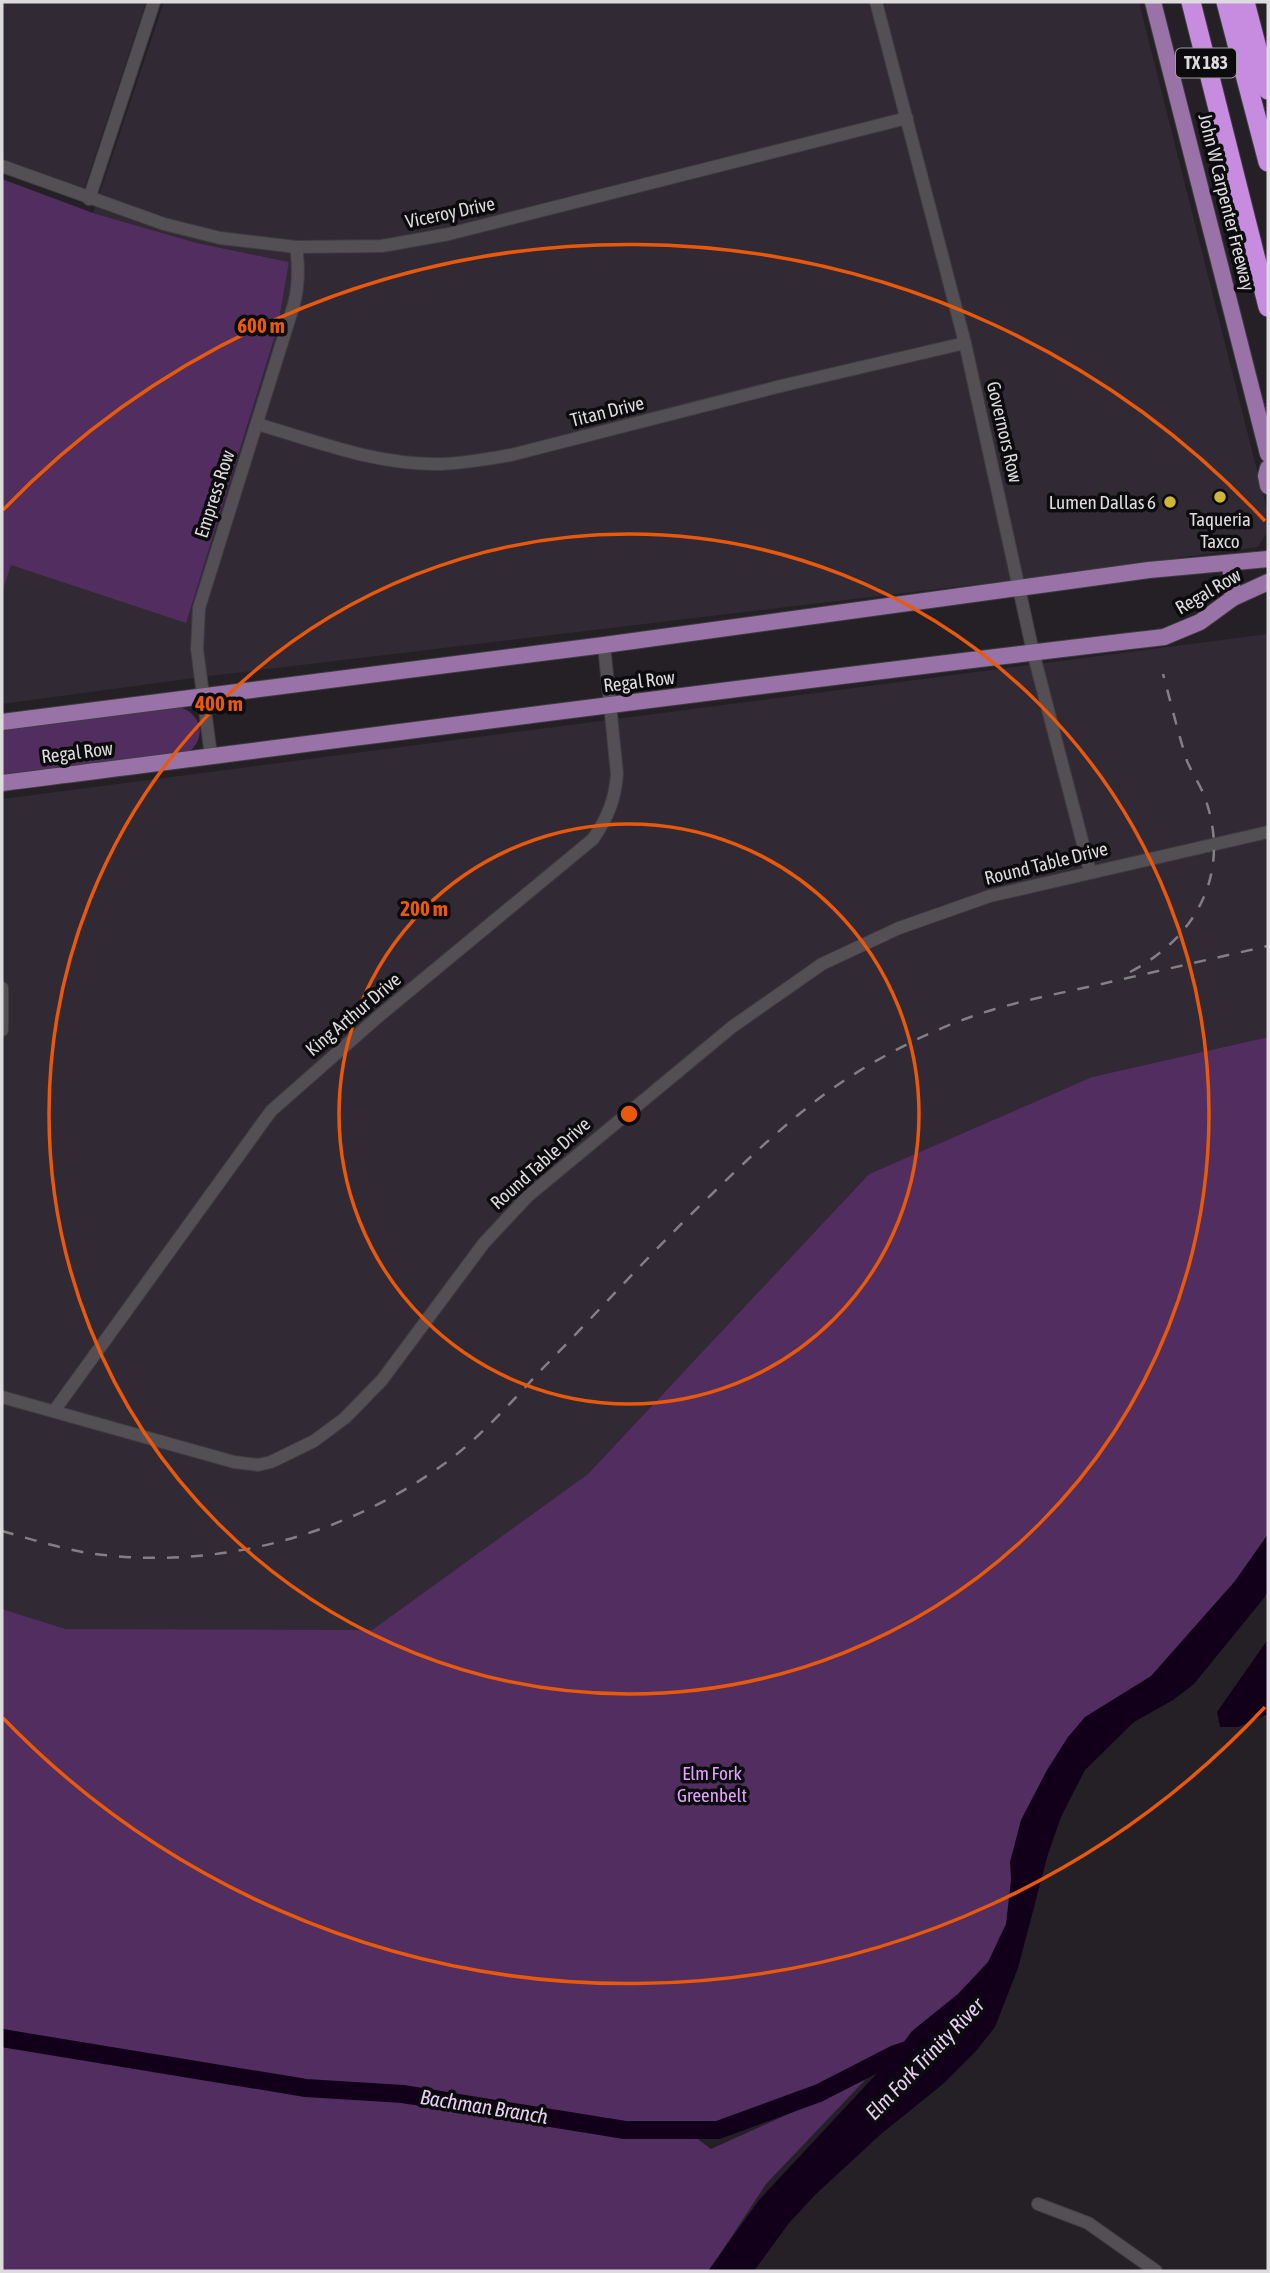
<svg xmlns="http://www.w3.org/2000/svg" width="1270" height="2273" viewBox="0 0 1270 2273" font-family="'Asap Condensed',sans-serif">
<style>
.built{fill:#312934}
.green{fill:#512e5f}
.water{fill:#12001a}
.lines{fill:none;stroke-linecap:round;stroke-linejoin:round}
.river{stroke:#12001a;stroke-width:18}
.minor-casing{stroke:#3f3c41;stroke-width:14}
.major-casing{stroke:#3f3c41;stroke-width:18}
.highway-casing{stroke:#3f3c41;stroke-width:21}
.minor{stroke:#534f55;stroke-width:12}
.major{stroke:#9973a8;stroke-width:16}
.highway{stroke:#c78be0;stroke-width:19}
.rail{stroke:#838085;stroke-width:2.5;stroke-dasharray:12 12;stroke-linecap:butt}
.ring{fill:none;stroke:#e8590c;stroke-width:3.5}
.poi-dot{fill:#cfb837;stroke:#0c0b0d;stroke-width:2.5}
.labels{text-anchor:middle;stroke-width:7;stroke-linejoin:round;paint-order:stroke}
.shield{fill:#0c0b0d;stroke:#9f9da0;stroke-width:2}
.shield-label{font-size:18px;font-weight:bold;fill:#dedbdf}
.street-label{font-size:19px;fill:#dedbdf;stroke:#0c0b0d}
.poi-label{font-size:19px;fill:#dedbdf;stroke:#0c0b0d;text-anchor:end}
.park-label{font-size:19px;fill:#e3a3fe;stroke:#0c0b0d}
.water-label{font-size:21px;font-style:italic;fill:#e7cef3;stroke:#0c0b0d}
.centre{fill:#e8590c;stroke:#0c0b0d;stroke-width:3.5}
.ring-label{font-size:21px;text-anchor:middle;font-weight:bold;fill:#e8590c;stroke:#0c0b0d;stroke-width:7;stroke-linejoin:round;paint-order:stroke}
</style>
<rect width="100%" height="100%" fill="#242026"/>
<g class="built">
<polygon points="2,2 146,2 84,189 2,159"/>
<polygon points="164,2 1139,2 1268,514 1268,531 1258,547 1014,580 209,676 2,704 2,592 10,564 186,622 278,326 289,262 197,243 93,213"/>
<polygon points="1268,634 1268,1037 1092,1077 869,1174 588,1474 372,1630 66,1629 2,1609 2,799"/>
</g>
<g class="green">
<polygon points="2,179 93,213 197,243 289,262 278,326 186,623 11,565 2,592"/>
<path d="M180 707C203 715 207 740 186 754L2 776V730Z"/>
<polygon points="1268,1037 1268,1554 1175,1666 1088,1735 991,1991 951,2034 895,2054 819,2093 718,2130 686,2130 711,2149 866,2079 766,2184 709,2271 2,2271 2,1609 66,1629 372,1630 588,1474 869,1174 1092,1077"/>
</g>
<g class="water">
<polygon points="1268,1534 1268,1591 1264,1598 1194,1684 1173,1700 1134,1722 1085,1770 1061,1817 1048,1854 1018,1968 995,2027 976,2051 943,2084 881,2134 816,2194 789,2223 754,2271 708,2271 759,2200 895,2054 912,2031 958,1994 988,1962 1006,1924 1011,1880 1010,1862 1021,1820 1047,1770 1068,1737 1085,1717 1151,1676 1235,1581"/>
<polygon points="1268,1639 1268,1714 1238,1727 1220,1727 1217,1712"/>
</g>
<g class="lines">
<polyline class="river" points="2,2038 306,2088 403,2094 625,2130 718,2130 819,2093 895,2054 916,2047"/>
<defs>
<g id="minor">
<polyline points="876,2 965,343 1033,652 1090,871"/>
<polyline points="2,166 164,224 220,238 296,247 382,246 449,234 907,118"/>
<polyline points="89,199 154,2"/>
<path d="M257 424C316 441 373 464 436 464 461 464 486 459 511 455L781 386 965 343"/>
<path d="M211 756 197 649 199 608 294 304C299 284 299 267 296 247"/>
<polyline points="2,988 2,1030"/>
<polyline points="2,1397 234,1462 258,1465 271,1462 314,1441 345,1418 382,1380 484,1243 528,1196 732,1027 822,964 899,928 990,896 1268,832"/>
<path d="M54 1411 271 1111 379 1016 593 839C608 817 615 800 617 774L604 645"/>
<polyline points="1038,2204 1088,2223 1156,2271"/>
</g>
<g id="major">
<polyline points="1153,2 1268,454"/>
<polyline points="1268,468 1266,476 1268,486"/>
<polyline points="1230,563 1233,598"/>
<polyline points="2,722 604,645 1149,570 1268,559"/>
<path d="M2 783C389 734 776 682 1164 637L1200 622 1233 598 1268 582"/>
</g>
<g id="highway">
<polyline points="1191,2 1268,307"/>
<polyline points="1226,2 1268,162"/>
<polyline points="1245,2 1268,90"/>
</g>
</defs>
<use href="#minor" class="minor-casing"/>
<use href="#major" class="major-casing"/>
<use href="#highway" class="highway-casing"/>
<use href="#minor" class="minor"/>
<use href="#major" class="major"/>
<use href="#highway" class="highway"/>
<g class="rail">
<path d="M1130 972C1199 936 1232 870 1204 795 1199 783 1192 773 1187 761 1178 733 1171 703 1163 674"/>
<path d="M2 1531C30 1539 59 1548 88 1553 212 1571 342 1538 444 1464 481 1437 513 1400 544 1367 601 1309 655 1248 714 1192 754 1153 796 1113 842 1082 889 1051 941 1025 995 1009 1032 998 1072 991 1110 982 1163 970 1215 958 1268 946"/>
</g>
</g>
<g class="ring">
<circle cx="629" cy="1114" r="290"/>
<circle cx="629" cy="1114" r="580"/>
<path d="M1265 1707A870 870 0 0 1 3 1718M3 510A870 870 0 0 1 1265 521"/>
</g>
<g class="poi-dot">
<circle cx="1220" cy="497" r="7"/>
<circle cx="1170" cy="502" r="7"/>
</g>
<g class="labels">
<rect class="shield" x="1176" y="48.5" width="60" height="29" rx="5"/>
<g class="shield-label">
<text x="1206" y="69">TX 183</text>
</g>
<g class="street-label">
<text transform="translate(1227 202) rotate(76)" y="7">John W Carpenter Freeway</text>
<text transform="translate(450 212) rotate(-12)" y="7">Viceroy Drive</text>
<text transform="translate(607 411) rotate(-14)" y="7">Titan Drive</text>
<text transform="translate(1005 432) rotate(77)" y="7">Governors Row</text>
<text transform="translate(214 494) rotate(-72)" y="7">Empress Row</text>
<text transform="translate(1208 591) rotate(-30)" y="7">Regal Row</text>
<text transform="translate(639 681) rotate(-7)" y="7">Regal Row</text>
<text transform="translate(77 752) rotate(-7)" y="7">Regal Row</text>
<text transform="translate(1046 863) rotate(-14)" y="7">Round Table Drive</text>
<text transform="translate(353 1014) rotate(-40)" y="7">King Arthur Drive</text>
<text transform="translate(540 1163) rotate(-42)" y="7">Round Table Drive</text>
</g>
<g class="poi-label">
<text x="1156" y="509">Lumen Dallas 6</text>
<text x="1220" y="526" text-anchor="middle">Taqueria<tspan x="1220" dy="22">Taxco</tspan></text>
</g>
<g class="park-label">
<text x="712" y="1780">Elm Fork<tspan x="712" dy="22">Greenbelt</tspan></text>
</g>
<g class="water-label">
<text transform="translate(925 2059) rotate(-46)" y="7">Elm Fork Trinity River</text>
<text transform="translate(484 2107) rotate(9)" y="7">Bachman Branch</text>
</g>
</g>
<circle cx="629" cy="1114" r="10" class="centre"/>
<g class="ring-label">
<text x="261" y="333">600 m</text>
<text x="219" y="711">400 m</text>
<text x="424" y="916">200 m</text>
</g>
<rect width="1270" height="2273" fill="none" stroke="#dedbdf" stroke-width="7"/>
</svg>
